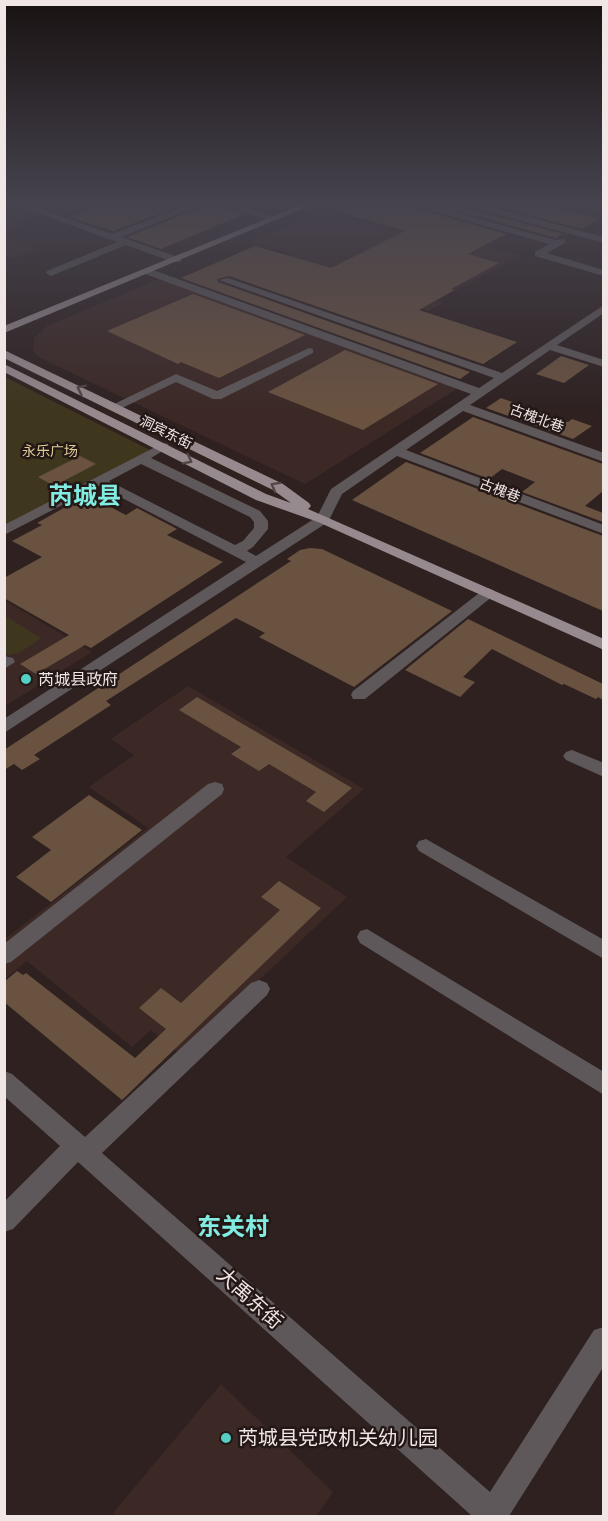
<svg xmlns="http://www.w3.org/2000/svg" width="608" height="1521" viewBox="0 0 608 1521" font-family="Mulish,'Noto Sans SC',sans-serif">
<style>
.built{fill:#3c2926}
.green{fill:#3e361d}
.building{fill:#6a5240}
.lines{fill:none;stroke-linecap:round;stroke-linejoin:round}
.minor{fill:#5e585a;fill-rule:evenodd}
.major{fill:#978a8e;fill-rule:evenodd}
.oneway{stroke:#524646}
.poi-dot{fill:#55cec4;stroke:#241816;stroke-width:2}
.labels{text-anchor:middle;stroke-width:5;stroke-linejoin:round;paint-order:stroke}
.far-street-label{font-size:14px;fill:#efe6e5;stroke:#241816}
.far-park-label{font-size:14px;fill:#dfcd98;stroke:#241816}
.poi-label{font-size:16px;fill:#efe6e5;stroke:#241816;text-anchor:start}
.near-street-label{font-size:20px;fill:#efe6e5;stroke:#241816}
.near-poi-label{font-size:20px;fill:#efe6e5;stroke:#241816;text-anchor:start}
.far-town-label{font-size:24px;font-weight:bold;fill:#82ece3;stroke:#241816}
.near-quarter-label{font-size:24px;font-weight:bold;fill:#82ece3;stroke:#241816}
</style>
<rect width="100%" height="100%" fill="#2e2120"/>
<g class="built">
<polygon points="4,205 5,205 33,216 16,221 23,224 5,231"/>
<polygon points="326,212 473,252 486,246 520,256 438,300 443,303 428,311 273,265 293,255 251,241"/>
<polygon points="5,236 38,249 13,258 5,255"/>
<polygon points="159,279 458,388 305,484 40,358 33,351 34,338 47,326"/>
<polygon points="4,600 92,652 5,706 4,706"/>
<polygon points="188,686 364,789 286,857 347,897 181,1054 151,1030 132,1047 27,961 5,979 5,939 148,828 89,787 134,755 111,739"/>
<polygon points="221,1384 333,1492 316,1516 117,1516 113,1513"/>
</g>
<g class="green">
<polygon points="5,377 150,450 5,527"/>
<path d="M4 616H5L41 638C31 645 16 658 5 654Z"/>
</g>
<g class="building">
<polygon points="112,201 193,201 113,231 69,217"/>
<polygon points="353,201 396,201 397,203 506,234 468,254 499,263 451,289 454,290 419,310 517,342 483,364 229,276 217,279 218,282 470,372 460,379 181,278 255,246 331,268 405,231 332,210"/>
<polygon points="477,201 529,201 599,219 582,229"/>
<polygon points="212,203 244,214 161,249 127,237"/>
<polygon points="461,210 473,210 563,234 556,238 459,211"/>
<polygon points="193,294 305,335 219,378 181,362 178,364 107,331"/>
<polygon points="345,350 438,384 363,430 268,392"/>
<polygon points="561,356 589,365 564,383 536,374"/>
<polygon points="501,398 568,422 572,419 592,426 573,439 486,408"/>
<polygon points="473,417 603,464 603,491 585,506 603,513 603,522 522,492 535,482 502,469 489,479 420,453"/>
<polygon points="80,456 96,464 54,486 38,477"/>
<polygon points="406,462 603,536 603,611 352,500"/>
<polygon points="87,495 126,515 137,508 177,529 167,535 223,562 91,648 85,645 36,674 20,664 69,635 4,598 4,578 42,557 12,541 42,525 37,523"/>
<polygon points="310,548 322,549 452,611 354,687 259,637 265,633 236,618 106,701 111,705 34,755 40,759 22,770 14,764 4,770 4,750 291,561 287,559 300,550"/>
<polygon points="468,619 603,684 603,700 598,697 596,699 564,684 562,685 492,649 463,677 475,682 460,697 405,670"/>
<polygon points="197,697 352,788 324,812 306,801 316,792 269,764 259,771 231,754 241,747 179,710"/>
<polygon points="89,795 142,830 51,902 16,877 51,850 32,837"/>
<polygon points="279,881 321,908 122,1100 4,1002 4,982 17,971 23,975 26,973 135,1058 166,1029 139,1008 161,988 181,1003 280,910 261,897"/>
</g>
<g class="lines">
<g class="minor">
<polygon points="5,201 17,201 112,234 199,201 211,201 121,237 181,258 181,262 173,262 126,245 51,276 46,273 47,271 117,242"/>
<polygon points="212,201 225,201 280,219 272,221"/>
<polygon points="398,201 411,201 442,209 460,202 473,202 604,237 604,243 473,208 461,208 452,212 556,240 565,239 565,243 547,253 604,270 604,276 535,256 535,252 549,244"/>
<path d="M145 270H153L479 388 494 378 219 280 228 278 502 373 604 305V313L557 345 604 360V367L550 350 470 405 604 453V462L463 411 406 450 604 525V534L397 456 342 494 328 522 4 733V719L246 562 99 486 4 535V525L163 443 168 444 169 447 151 458 260 511 268 521V529L253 547 247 551 256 556 317 517 331 489 471 394 145 274ZM141 464 250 517 254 522V528L243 541 235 545 109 481Z"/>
<polygon points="309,348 313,349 313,353 221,399 213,399 176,382 120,409 112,409 110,406 176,374 217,391"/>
<polygon points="488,588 493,590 496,593 493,596 365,699 353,699 351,695 353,691 483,590"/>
<polygon points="4,656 13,658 15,662 4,669"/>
<polygon points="572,750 604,763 604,777 566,760 563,756 566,752"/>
<polygon points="215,782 222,784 224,789 222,794 11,962 4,964 4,944 208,784"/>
<polygon points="426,839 604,940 604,959 419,851 416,846 419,841"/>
<polygon points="367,929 604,1072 604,1095 360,943 357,937 360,931"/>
<polygon points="259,980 267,983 270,989 267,995 102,1153 490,1492 594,1330 604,1327 604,1366 509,1516 472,1516 78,1162 13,1229 4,1232 4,1202 60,1146 4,1096 4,1071 12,1074 85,1137 251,983"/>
</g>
<g class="major">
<polygon points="310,201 321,201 4,333 4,326"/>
<polygon points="4,350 283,484 309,503 311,506 308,509 604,639 604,650 318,522 256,500 4,372 4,364 266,494 291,503 273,490 4,358"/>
</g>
</g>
<defs><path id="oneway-chevron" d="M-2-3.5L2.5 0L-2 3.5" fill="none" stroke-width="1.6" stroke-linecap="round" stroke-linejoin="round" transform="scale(1.5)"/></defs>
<g class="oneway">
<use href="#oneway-chevron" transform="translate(81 389) rotate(-154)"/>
<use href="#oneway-chevron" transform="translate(188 460) rotate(27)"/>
<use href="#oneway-chevron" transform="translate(275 486) rotate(-151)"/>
</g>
<linearGradient id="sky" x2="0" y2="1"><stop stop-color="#191212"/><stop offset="0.49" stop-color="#46434e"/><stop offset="1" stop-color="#46434e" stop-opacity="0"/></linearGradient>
<rect width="608" height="414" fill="url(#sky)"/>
<g class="poi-dot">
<circle cx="26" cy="679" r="6"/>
<circle cx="226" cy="1438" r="6"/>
</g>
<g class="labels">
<g class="far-street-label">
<text transform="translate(537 418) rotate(20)" y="5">古槐北巷</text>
<text transform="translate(166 432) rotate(26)" y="5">洞宾东街</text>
<text transform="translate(500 490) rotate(21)" y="5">古槐巷</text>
</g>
<g class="far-park-label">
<text x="50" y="456">永乐广场</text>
</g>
<g class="poi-label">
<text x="38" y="685">芮城县政府</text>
</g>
<g class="near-street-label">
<text transform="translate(250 1298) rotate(42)" y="7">大禹东街</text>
</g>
<g class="near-poi-label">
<text x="238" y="1445">芮城县党政机关幼儿园</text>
</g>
<g class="far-town-label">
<text x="85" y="504">芮城县</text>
</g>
<g class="near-quarter-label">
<text x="233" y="1235">东关村</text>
</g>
</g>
<rect width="608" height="1521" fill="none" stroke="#efe6e5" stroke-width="12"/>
</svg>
